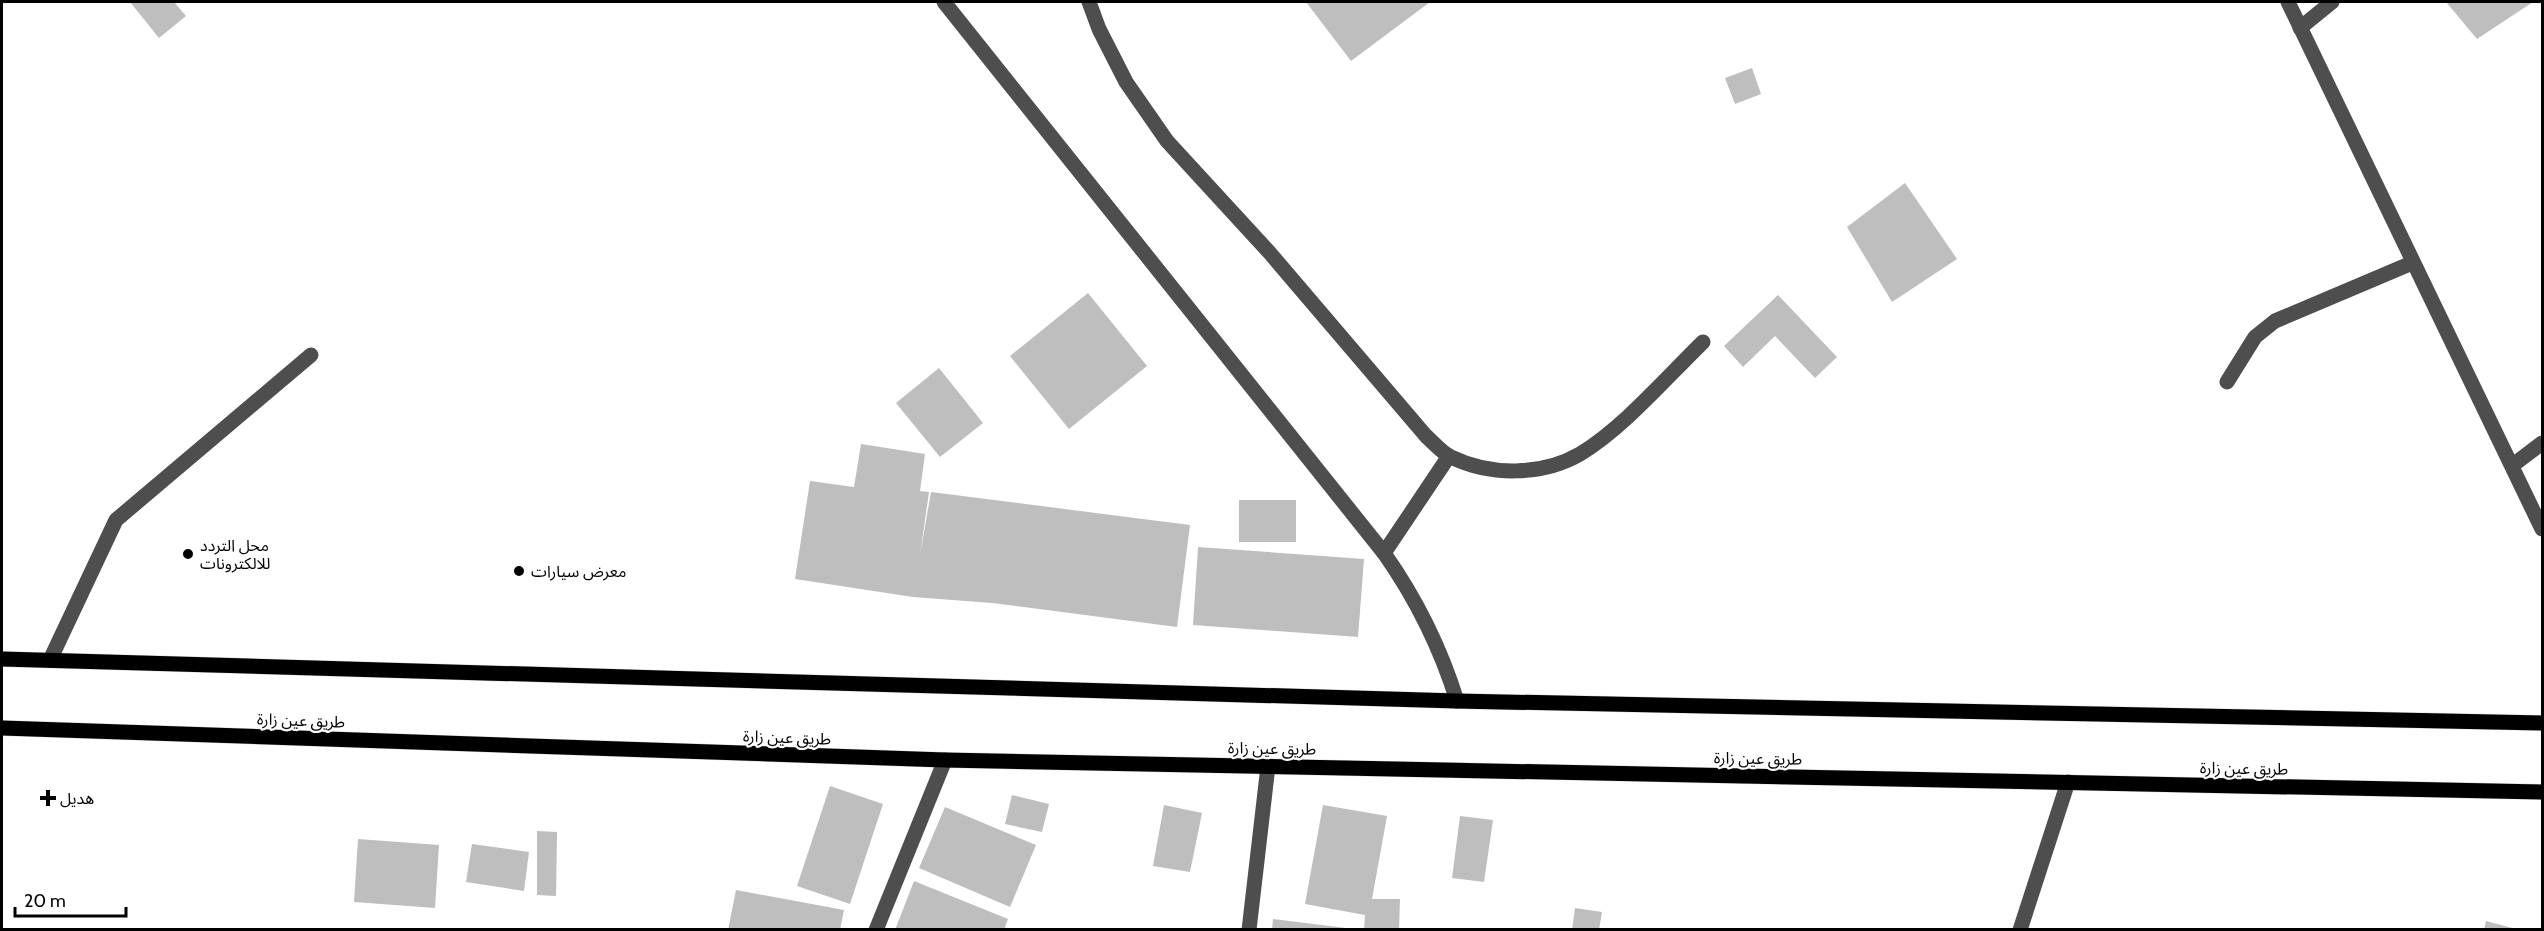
<svg xmlns="http://www.w3.org/2000/svg" width="2544" height="931" viewBox="0 0 2544 931" font-family="Cabin,'Noto Sans Arabic',sans-serif">
<style>
.building{fill:#bebebe}
.lines{fill:none;stroke-linecap:round;stroke-linejoin:round}
.major-casing{stroke:#dbdbdb;stroke-width:16}
.minor{stroke:#4e4e4e;stroke-width:15}
.major{stroke:#000;stroke-width:15}
.poi-dot{fill:#000;stroke:#fff;stroke-width:2}
.labels{text-anchor:middle;stroke-width:4.5;stroke-linejoin:round;paint-order:stroke}
.poi-label{font-size:16px;fill:#000;stroke:#fff;text-anchor:start}
.street-label{font-size:16px;fill:#000;stroke:#fff}
</style>
<rect width="100%" height="100%" fill="#fff"/>
<g class="building">
<polygon points="130,2 174,2 186,16 159,38"/>
<polygon points="1306,2 1430,2 1351,61"/>
<polygon points="2446,2 2533,2 2477,39"/>
<polygon points="1752,68 1761,94 1735,104 1725,78"/>
<polygon points="1905,183 1957,259 1892,302 1847,227"/>
<polygon points="1088,293 1147,366 1069,429 1010,356"/>
<polygon points="1778,295 1837,357 1815,378 1775,336 1743,367 1724,346"/>
<polygon points="939,368 983,423 940,457 896,403"/>
<polygon points="861,444 925,454 920,491 929,492 920,555 931,492 1190,525 1177,627 992,603 913,597 795,579 810,481 854,487"/>
<rect x="1239" y="500" width="57" height="42"/>
<polygon points="1198,547 1364,559 1358,637 1193,625"/>
<polygon points="830,786 883,804 850,904 797,886"/>
<polygon points="1012,795 1049,804 1042,832 1005,824"/>
<polygon points="1164,805 1202,813 1190,872 1153,866"/>
<polygon points="1323,805 1387,816 1372,899 1400,899 1399,930 1364,930 1365,915 1305,904"/>
<polygon points="945,807 1036,845 1010,907 919,868"/>
<polygon points="1460,816 1493,820 1484,882 1452,878"/>
<polygon points="537,831 557,832 556,896 537,895"/>
<polygon points="358,839 439,845 435,908 354,902"/>
<polygon points="472,844 529,852 524,891 466,882"/>
<polygon points="914,881 1008,919 1004,930 895,930"/>
<polygon points="736,890 844,910 840,930 728,930"/>
<polygon points="1575,908 1602,912 1599,930 1572,930"/>
<polygon points="1273,919 1346,928 1346,930 1272,930"/>
<polygon points="2486,921 2516,929 2516,930 2484,930"/>
</g>
<g class="lines">
<defs>
<g id="major">
<polyline points="2,659 1457,701 2542,723"/>
<polyline points="2,728 945,760 2542,792"/>
</g>
</defs>
<use href="#major" class="major-casing"/>
<g class="minor">
<path d="M944 2 1384 553C1417 600 1440 646 1457 701"/>
<path d="M1089 2 1099 29 1126 82 1167 141 1269 252 1426 436C1434 443 1442 453 1451 457 1490 476 1542 476 1580 454 1623 428 1666 378 1703 342"/>
<polyline points="2288,2 2542,529"/>
<polyline points="2300,28 2332,2"/>
<polyline points="2227,382 2255,337 2275,321 2412,263"/>
<polyline points="2513,465 2542,443"/>
<polyline points="1384,553 1449,456"/>
<polyline points="50,660 116,520 311,355"/>
<polyline points="876,930 945,760"/>
<polyline points="1249,930 1268,766"/>
<polyline points="2020,930 2068,782"/>
</g>
<use href="#major" class="major"/>
</g>
<g class="poi-dot">
<circle cx="188" cy="554" r="6"/>
<circle cx="519" cy="571" r="6"/>
<path d="M45 789h6v6h6v6h-6v6h-6v-6h-6v-6h6z"/>
</g>
<g class="labels">
<g class="poi-label">
<text x="200" y="551">محل التردد<tspan x="200" dy="18">للالكترونات</tspan></text>
<text x="531" y="577">معرض سيارات</text>
<text x="60" y="804">هديل</text>
</g>
<g class="street-label">
<text transform="translate(301 720) rotate(2)" y="6">طريق عين زارة</text>
<text transform="translate(787 737) rotate(2)" y="6">طريق عين زارة</text>
<text transform="translate(1272 748) rotate(1)" y="6">طريق عين زارة</text>
<text transform="translate(1758 758) rotate(1)" y="6">طريق عين زارة</text>
<text transform="translate(2244 768) rotate(1)" y="6">طريق عين زارة</text>
</g>
</g>
<rect width="2544" height="931" fill="none" stroke="#000000" stroke-width="6"/>
<path d="M15 907v9h111v-9" fill="none" stroke="#000000" stroke-width="3"/>
<text x="24" y="907" font-size="18" fill="#000000" stroke="#ffffff" stroke-width="4.5" paint-order="stroke">20 m</text>
</svg>
